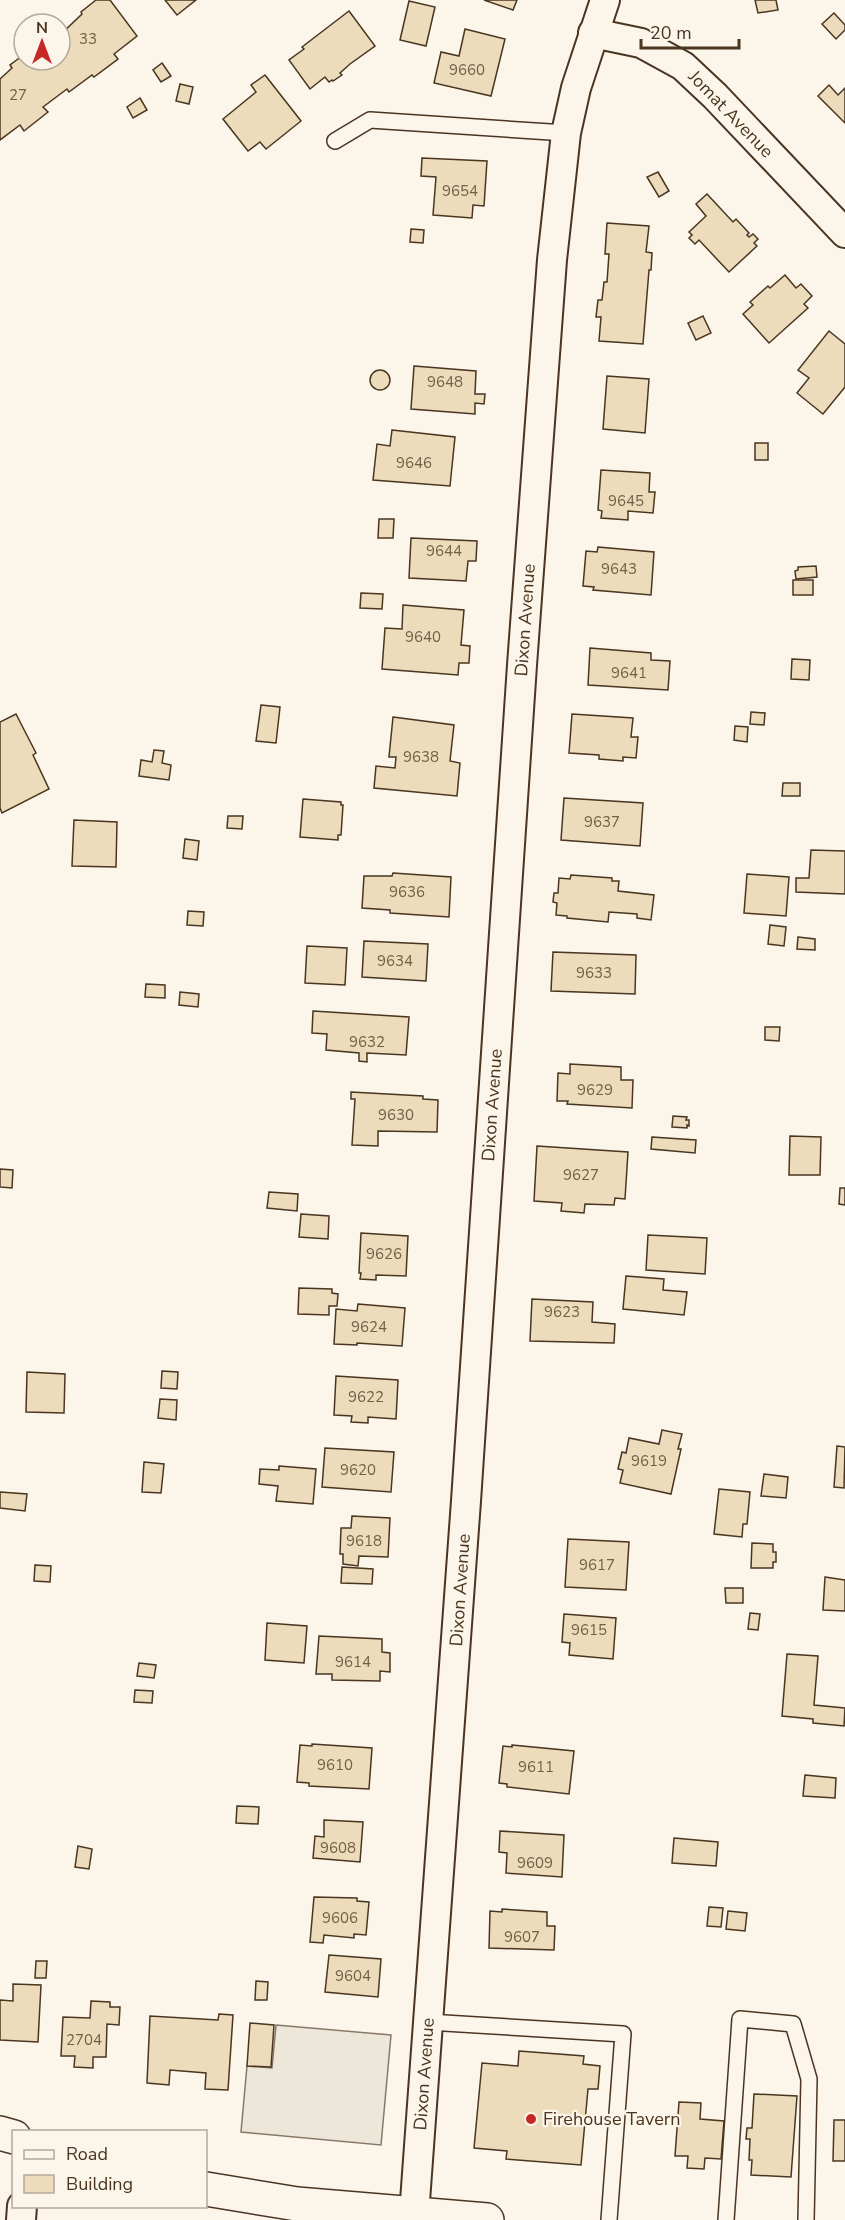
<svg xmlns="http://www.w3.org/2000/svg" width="845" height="2220" viewBox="0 0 845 2220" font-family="'Nunito Sans',sans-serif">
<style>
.parking{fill:#ede7d9;stroke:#887966;stroke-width:1.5}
.building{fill:#ecdcbc;stroke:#4a3520;stroke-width:1.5}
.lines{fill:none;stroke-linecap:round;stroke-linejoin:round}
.service-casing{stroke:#4a3520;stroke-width:18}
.minor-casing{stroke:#4a3520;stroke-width:32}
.primary-casing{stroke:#4a3520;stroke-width:36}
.service{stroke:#fbf6e9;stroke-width:15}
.minor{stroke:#fbf6e9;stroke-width:28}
.primary{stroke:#fbf6e9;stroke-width:33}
.poi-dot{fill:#c62828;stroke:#fbf6e9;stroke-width:2}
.labels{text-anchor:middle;stroke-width:4.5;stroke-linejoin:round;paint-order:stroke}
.number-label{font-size:15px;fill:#725f47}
.street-label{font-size:18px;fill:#4a3520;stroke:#fbf6e9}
.poi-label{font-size:18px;fill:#4a3520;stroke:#fbf6e9;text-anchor:start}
</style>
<rect width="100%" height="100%" fill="#fbf6e9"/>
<polygon class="parking" points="276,2025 391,2035 381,2145 241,2132 247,2066 272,2068"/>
<g class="building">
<polygon points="96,0 110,0 137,36 114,54 118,59 94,77 92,75 69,92 67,89 43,107 48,112 24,131 20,125 0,140 0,79 12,68 10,65 22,56 20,54 24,51 24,60 60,60 60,32 61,34 82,14 81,12"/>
<polygon points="165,0 196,0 177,15"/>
<polygon points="484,0 517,0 513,10"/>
<polygon points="755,0 776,0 778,10 758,13"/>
<polygon points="409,1 435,7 426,46 400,40"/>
<polygon points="349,11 375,46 350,64 340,73 342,75 333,81 332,80 329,82 325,77 310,89 289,60 304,49 302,47"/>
<polygon points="834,13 845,25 845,30 836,39 822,24"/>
<polygon points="465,29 505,39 491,96 434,83 441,52 459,56"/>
<polygon points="162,63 171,76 161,82 153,70"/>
<polygon points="265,75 301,121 266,149 260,142 248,151 223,119 256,92 251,85"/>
<polygon points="180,84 193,87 189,104 176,101"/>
<polygon points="829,85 838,95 845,88 845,123 818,96"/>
<polygon points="140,98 147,110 133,118 127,107"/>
<polygon points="422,158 487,161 484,206 473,205 472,218 433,215 436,177 421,176"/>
<polygon points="658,172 669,191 659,197 647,177"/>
<polygon points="707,194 733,222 736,219 749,233 747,235 749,237 753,234 758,239 754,243 757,246 729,272 699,240 695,244 689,238 692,235 689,232 706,216 696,204"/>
<polygon points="607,223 649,226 646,252 652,253 651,270 649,270 643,344 599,341 601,317 596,317 598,300 602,300 604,282 607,282 609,254 605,254"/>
<polygon points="411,229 424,230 423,243 410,242"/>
<polygon points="785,275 796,288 801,284 812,296 804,304 808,308 769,343 743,314 753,305 750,302 768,286 770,288"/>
<polygon points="703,316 711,333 696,340 688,323"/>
<polygon points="829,331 845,344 845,387 823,414 797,393 809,378 798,370"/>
<polygon points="414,366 476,371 475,394 485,394 484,404 475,403 475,414 411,409"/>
<circle cx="380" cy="380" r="10"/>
<polygon points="607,376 649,379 645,433 603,429"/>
<polygon points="392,430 455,437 450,486 373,480 377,444 390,446"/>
<rect x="755" y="443" width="13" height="17"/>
<polygon points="601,470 650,473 649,492 655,492 653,513 628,511 628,520 601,518 602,511 598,510"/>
<polygon points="379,519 394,519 393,538 378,538"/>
<polygon points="411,538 477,541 476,561 468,561 466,581 409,578"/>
<polygon points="598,547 654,552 651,595 593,590 594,587 583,586 586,551 597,552"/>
<polygon points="816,566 817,577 796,579 795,571 798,570 798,567"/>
<rect x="793" y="580" width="20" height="15"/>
<polygon points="361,593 383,594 382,609 360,608"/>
<polygon points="403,605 464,610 461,645 470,646 469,663 459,663 458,675 382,669 385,628 402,629"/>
<polygon points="590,648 651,653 651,660 670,661 668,690 588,685"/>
<polygon points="792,659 810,660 809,680 791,679"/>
<polygon points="261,705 280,707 276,743 256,741"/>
<polygon points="751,712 765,713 764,725 750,724"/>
<polygon points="16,714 36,753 33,755 49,789 2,813 0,808 0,722"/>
<polygon points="572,714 633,718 631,737 638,737 636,758 623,757 623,761 599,759 599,755 569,753"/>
<polygon points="393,717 454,725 450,761 460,763 457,796 374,788 376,766 395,768 396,757 389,757"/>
<polygon points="735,726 748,727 747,742 734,740"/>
<polygon points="154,750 164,751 162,763 171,765 169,780 139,776 141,760 152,762"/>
<polygon points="783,783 800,783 800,796 782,796"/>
<polygon points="564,798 643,803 640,846 561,840"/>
<polygon points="303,799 341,802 341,805 343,805 341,835 338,835 338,840 300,837"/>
<polygon points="228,816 243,816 242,829 227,828"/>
<polygon points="74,820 117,822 116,867 72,866"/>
<polygon points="185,839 199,841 197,860 183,858"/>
<polygon points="811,850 845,851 845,894 796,892 796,878 809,878"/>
<polygon points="393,873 451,877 449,917 390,913 390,910 362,908 364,876 392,876"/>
<polygon points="747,874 789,877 786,916 744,913"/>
<polygon points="571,875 612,878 612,881 619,881 618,891 654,895 651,920 637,918 637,914 609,912 608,922 567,918 567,916 556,915 557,903 553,902 554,893 558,893 559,878 570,879"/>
<polygon points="188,911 204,912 203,926 187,925"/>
<polygon points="770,925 786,927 784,946 768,944"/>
<polygon points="798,937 815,939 815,950 797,949"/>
<polygon points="364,941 428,944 426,981 362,977"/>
<polygon points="307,946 347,948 345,985 305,983"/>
<polygon points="553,952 636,955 635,994 551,991"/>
<polygon points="146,984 165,985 165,998 145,997"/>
<polygon points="180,992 199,994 198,1007 179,1005"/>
<polygon points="313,1011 409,1017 406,1055 367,1053 367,1062 359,1061 359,1053 326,1050 327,1034 312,1033"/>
<polygon points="765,1027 780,1027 779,1041 765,1040"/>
<polygon points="570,1064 621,1067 621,1080 633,1080 632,1108 567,1104 568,1101 557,1101 558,1073 570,1074"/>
<polygon points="351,1092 423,1096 423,1099 438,1100 437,1132 378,1131 378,1146 352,1145 355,1099 351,1099"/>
<polygon points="673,1116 687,1117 686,1120 689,1120 689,1126 687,1125 687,1128 672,1127"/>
<polygon points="790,1136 821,1137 820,1175 789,1175"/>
<polygon points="652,1137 696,1140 695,1153 651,1149"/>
<polygon points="537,1146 628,1152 625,1199 615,1198 614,1205 585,1204 584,1213 561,1211 562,1203 534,1201"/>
<polygon points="0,1169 13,1170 12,1188 0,1187"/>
<polygon points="840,1188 845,1188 845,1205 839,1204"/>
<polygon points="269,1192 298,1194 297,1211 267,1208"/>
<polygon points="301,1214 329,1216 328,1239 299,1237"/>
<polygon points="361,1233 408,1236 406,1276 376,1275 376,1280 360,1279 361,1273 359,1273"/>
<polygon points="648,1235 707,1238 705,1274 646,1270"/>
<polygon points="626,1276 664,1279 663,1290 687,1292 684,1315 623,1309"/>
<polygon points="299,1288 332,1289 332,1293 338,1294 337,1306 329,1306 329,1315 298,1314"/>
<polygon points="532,1299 593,1302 592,1322 615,1324 614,1343 530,1341"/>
<polygon points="358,1304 405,1308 402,1346 357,1343 357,1345 334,1344 336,1309 357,1311"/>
<polygon points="162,1371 178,1372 177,1389 161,1388"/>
<polygon points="27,1372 65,1374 64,1413 26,1412"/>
<polygon points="336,1376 398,1380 396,1419 368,1417 368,1423 351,1422 352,1416 334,1415"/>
<polygon points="160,1399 177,1400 176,1420 158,1418"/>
<polygon points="662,1430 682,1434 678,1449 681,1449 671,1494 620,1483 623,1470 618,1469 622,1452 626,1453 629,1438 659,1444"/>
<polygon points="837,1446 845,1447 844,1488 834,1487"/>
<polygon points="325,1448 394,1452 391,1492 322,1487"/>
<polygon points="144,1462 164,1464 161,1493 142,1492"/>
<polygon points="279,1466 316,1469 313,1504 276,1501 278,1486 259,1484 260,1469 279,1470"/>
<polygon points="764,1474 788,1477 786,1498 761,1496"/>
<polygon points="719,1489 750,1492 747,1524 743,1524 742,1537 714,1534"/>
<polygon points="0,1492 27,1494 25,1511 0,1508"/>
<polygon points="352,1516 390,1518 388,1557 359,1556 358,1566 343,1564 343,1554 340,1554 341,1528 351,1528"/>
<polygon points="568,1539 629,1542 626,1590 565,1587"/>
<polygon points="752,1543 773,1544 773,1552 776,1552 776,1562 773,1562 773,1568 751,1568"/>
<polygon points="35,1565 51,1566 50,1582 34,1581"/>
<polygon points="342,1567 373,1569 372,1584 341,1583"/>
<polygon points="825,1577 845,1580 845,1611 823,1610"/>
<polygon points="725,1588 743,1588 743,1603 726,1603"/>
<polygon points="750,1613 760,1614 758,1630 748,1629"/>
<polygon points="564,1614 616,1618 613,1659 569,1655 570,1643 562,1642"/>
<polygon points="267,1623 307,1626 304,1663 265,1660"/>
<polygon points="319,1636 382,1639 382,1652 390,1653 390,1672 380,1671 380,1681 332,1680 332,1674 316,1674"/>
<polygon points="787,1654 818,1656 814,1705 845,1708 844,1726 813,1723 813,1719 782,1716"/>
<polygon points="139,1663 156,1665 154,1678 137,1676"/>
<polygon points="135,1690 153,1691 152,1703 134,1702"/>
<polygon points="312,1744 372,1748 369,1789 309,1786 309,1783 297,1782 300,1745 312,1746"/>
<polygon points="512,1745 574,1751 569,1794 507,1787 507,1784 499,1783 503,1746 512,1747"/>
<polygon points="805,1775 836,1778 835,1798 803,1796"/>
<polygon points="237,1806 259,1807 258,1824 236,1823"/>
<polygon points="324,1820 363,1822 360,1862 313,1858 315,1836 324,1837"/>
<polygon points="500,1831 564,1835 562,1877 506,1873 507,1853 499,1852"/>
<polygon points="674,1838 718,1842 716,1866 672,1863"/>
<polygon points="78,1846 92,1849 89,1869 75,1867"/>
<polygon points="314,1897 357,1898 357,1901 369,1902 366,1935 354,1934 354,1938 324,1935 323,1943 310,1942"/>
<polygon points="709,1907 723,1908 721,1927 707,1926"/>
<polygon points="502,1909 547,1912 547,1926 555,1926 554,1950 489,1948 490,1911 502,1912"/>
<polygon points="728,1911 747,1913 745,1931 726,1929"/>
<polygon points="329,1955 381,1959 378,1997 325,1992"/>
<polygon points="36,1961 47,1961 46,1978 35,1978"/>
<polygon points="256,1981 268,1982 267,2000 255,2000"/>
<polygon points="13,1984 41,1985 38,2042 0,2040 0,2000 13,2001"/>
<polygon points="91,2001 110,2002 110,2007 120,2007 119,2025 107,2024 106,2057 93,2057 93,2068 74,2067 75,2056 61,2056 63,2017 90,2018"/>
<polygon points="219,2014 233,2015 228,2090 205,2089 206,2073 170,2070 169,2085 147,2083 150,2016 218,2020"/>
<polygon points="250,2023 274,2025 271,2067 247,2066"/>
<polygon points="519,2051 584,2056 583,2064 600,2066 598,2089 588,2089 581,2165 506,2159 507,2151 474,2148 482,2063 518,2066"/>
<polygon points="754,2094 797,2096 791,2177 751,2175 752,2160 749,2160 750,2139 746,2139 747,2128 752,2128"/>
<polygon points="679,2102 701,2103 700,2119 724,2121 721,2159 705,2158 704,2169 687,2168 688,2156 675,2156"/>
<polygon points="834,2120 845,2120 845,2161 833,2161"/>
</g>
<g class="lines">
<defs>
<g id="service">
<polyline points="335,141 370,120 566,133"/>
<polyline points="428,2022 623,2034 609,2220"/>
<polyline points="726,2220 740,2019 793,2024 809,2079 806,2220"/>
</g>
<g id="minor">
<polyline points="593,33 641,43 683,66 715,96 845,233"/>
<polyline points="414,2215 466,1501 522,665 552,260 566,133 576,88 605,0"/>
<polyline points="21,2220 22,2206"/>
</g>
<g id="primary">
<polyline points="0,2133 14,2137"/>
<polyline points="206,2189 297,2204 487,2220"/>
</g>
</defs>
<use href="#service" class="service-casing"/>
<use href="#minor" class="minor-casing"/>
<use href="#primary" class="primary-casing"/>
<use href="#service" class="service"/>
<use href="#minor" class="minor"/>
<use href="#primary" class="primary"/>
</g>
<circle class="poi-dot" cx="531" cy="2119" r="6"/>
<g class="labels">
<g class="number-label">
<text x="88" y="44">33</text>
<text x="467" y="75">9660</text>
<text x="18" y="100">27</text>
<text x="460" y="196">9654</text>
<text x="445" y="387">9648</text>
<text x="414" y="468">9646</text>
<text x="626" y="506">9645</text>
<text x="444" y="556">9644</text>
<text x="619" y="574">9643</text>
<text x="423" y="642">9640</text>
<text x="629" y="678">9641</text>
<text x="421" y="762">9638</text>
<text x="602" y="827">9637</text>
<text x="407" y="897">9636</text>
<text x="395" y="966">9634</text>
<text x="594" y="978">9633</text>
<text x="367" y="1047">9632</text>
<text x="595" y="1095">9629</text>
<text x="396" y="1120">9630</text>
<text x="581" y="1180">9627</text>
<text x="384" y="1259">9626</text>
<text x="562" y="1317">9623</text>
<text x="369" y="1332">9624</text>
<text x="366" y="1402">9622</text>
<text x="649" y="1466">9619</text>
<text x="358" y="1475">9620</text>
<text x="364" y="1546">9618</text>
<text x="597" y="1570">9617</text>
<text x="589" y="1635">9615</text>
<text x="353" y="1667">9614</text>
<text x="335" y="1770">9610</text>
<text x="536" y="1772">9611</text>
<text x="338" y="1853">9608</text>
<text x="535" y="1868">9609</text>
<text x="340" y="1923">9606</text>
<text x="522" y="1942">9607</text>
<text x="353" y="1981">9604</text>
<text x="84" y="2045">2704</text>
</g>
<g class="street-label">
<text transform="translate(731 114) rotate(46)" y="6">Jomat Avenue</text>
<text transform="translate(525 620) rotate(-86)" y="6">Dixon Avenue</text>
<text transform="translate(492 1105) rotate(-86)" y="6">Dixon Avenue</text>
<text transform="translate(460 1590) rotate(-86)" y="6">Dixon Avenue</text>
<text transform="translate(424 2074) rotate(-86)" y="6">Dixon Avenue</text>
</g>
<g class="poi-label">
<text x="543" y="2125">Firehouse Tavern</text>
</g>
</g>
<rect x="12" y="2130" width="195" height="78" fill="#fbf6e9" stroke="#b4a999" stroke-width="1.5"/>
<rect x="24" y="2150" width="30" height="9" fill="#fbf6e9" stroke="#b4a999" stroke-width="1.5"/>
<text x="66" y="2160" font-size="18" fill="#4a3520">Road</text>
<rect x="24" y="2175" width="30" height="18" fill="#ecdcbc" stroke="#b4a999" stroke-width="1.5"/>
<text x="66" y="2190" font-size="18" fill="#4a3520">Building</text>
<g transform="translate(42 42)"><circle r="28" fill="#fbf6e9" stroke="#b4a999" stroke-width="1.5"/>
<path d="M0-4.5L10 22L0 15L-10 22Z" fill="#c62828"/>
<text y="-9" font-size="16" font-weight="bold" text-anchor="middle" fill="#4a3520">N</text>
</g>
<path d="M641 39v9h98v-9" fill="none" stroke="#4a3520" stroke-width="3"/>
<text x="650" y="39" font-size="18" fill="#4a3520" stroke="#fbf6e9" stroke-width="4.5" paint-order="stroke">20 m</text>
</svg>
